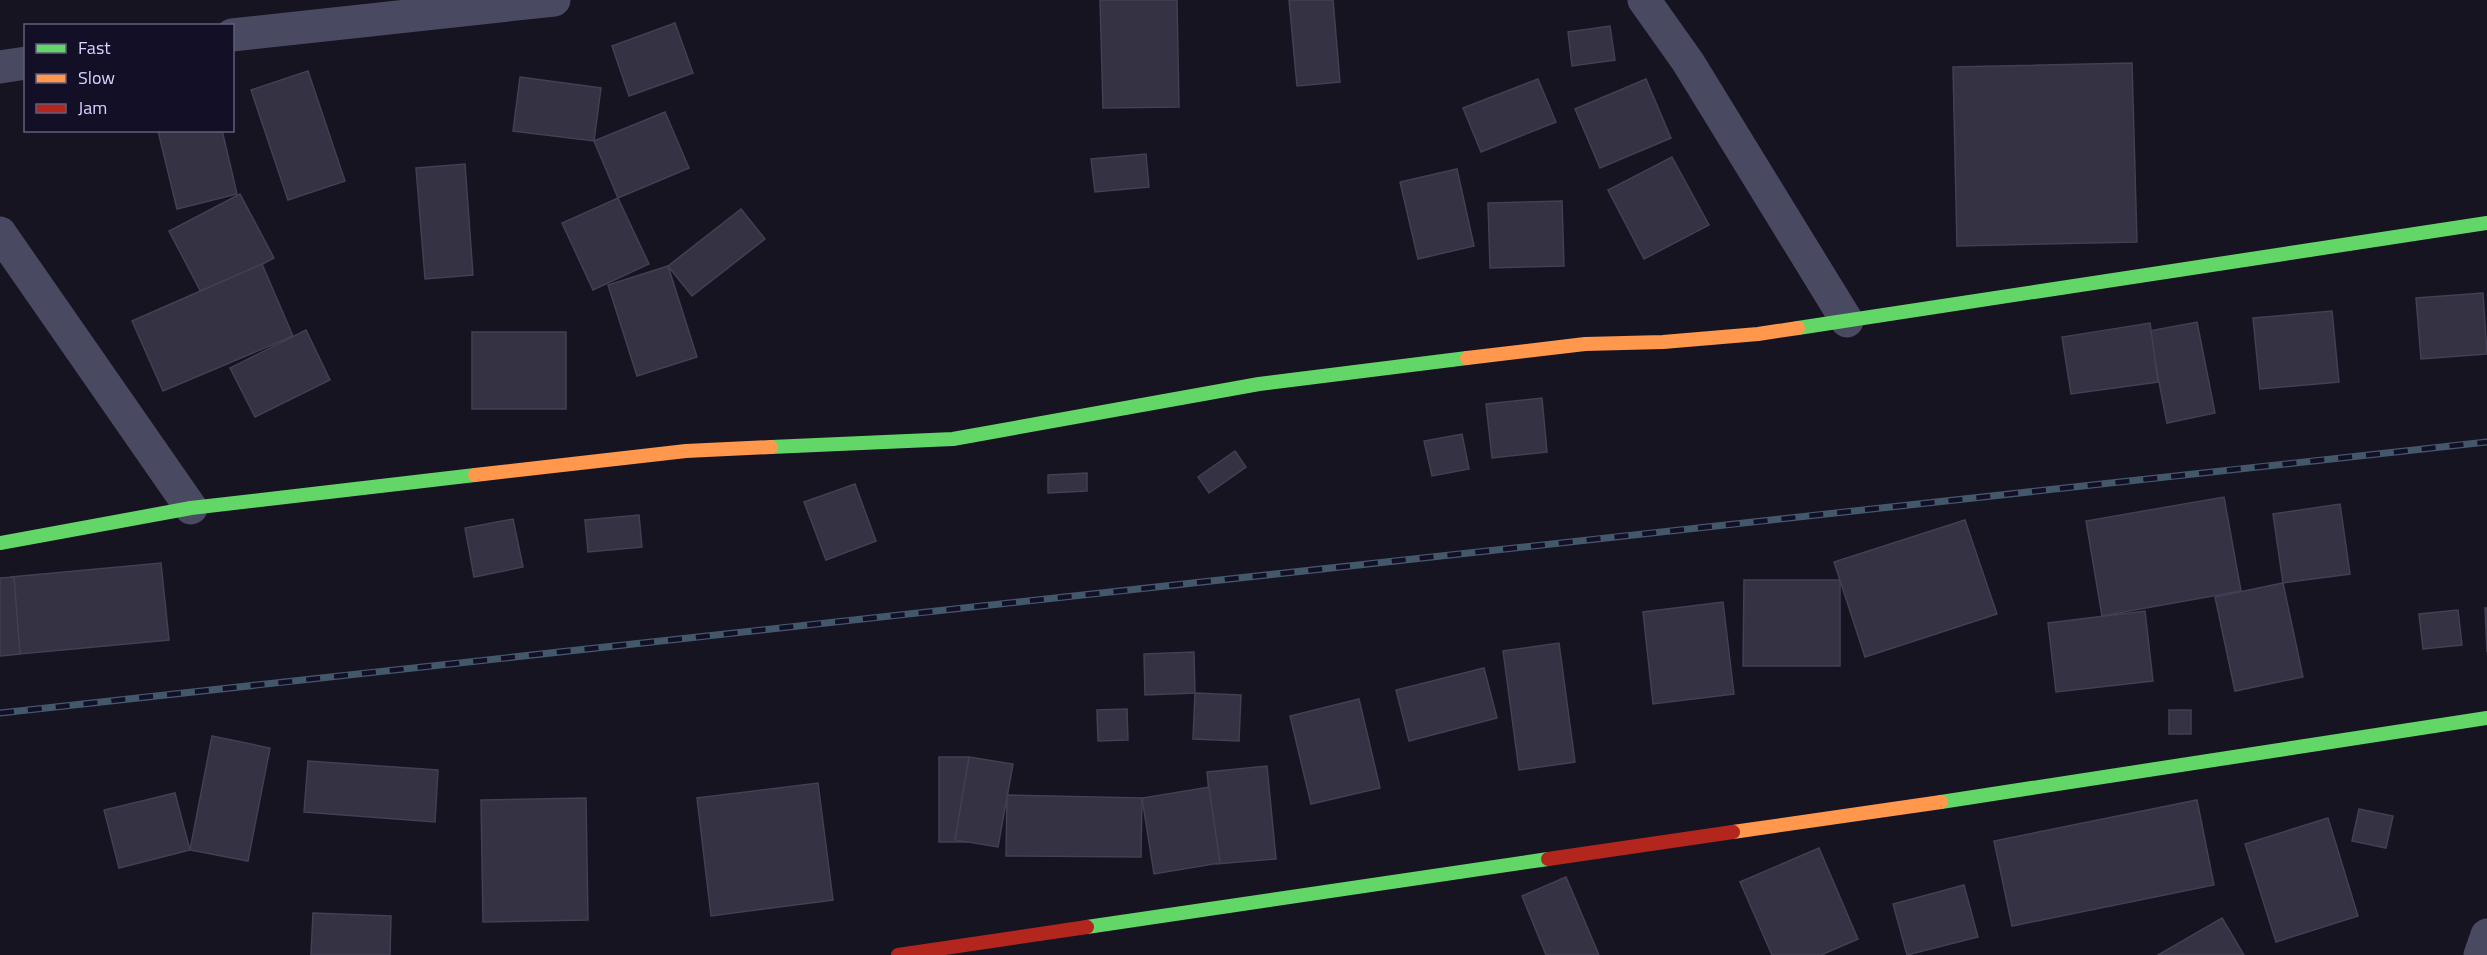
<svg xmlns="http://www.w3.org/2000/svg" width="2487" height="955" viewBox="0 0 2487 955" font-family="'Titillium Web',sans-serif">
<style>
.building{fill:#343243;stroke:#433f54;stroke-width:1.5}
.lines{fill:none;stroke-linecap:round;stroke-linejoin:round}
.street{stroke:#4a4962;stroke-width:33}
.fast{stroke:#63d668;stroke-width:14}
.slow{stroke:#ff974d;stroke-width:14}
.jam{stroke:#b3261e;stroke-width:14}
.rail-casing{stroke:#43596b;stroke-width:7}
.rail{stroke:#130f26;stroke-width:4.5;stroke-dasharray:14;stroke-linecap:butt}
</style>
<rect width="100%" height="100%" fill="#161421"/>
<g class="building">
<polygon points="1100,0 1177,0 1179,107 1103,108"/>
<polygon points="1289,0 1333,0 1340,82 1297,86"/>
<polygon points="675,23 693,73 629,96 612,46"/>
<polygon points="1610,26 1615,60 1572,66 1568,32"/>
<polygon points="2132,63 2137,242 1957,246 1953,67"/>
<polygon points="308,71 345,181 288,200 251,90"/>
<polygon points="520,77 601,88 594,141 513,131"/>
<polygon points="1538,79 1556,122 1481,152 1463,108"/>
<polygon points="1646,79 1671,138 1600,168 1575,109"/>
<polygon points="665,112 689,168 618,198 594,141"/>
<polygon points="222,130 237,194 177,209 158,131"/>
<polygon points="1146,154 1149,187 1095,192 1091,159"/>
<polygon points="1672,157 1709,225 1644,259 1608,190"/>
<polygon points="465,164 473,275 425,279 416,168"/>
<polygon points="1457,169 1474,246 1418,259 1400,182"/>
<polygon points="240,194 274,258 203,296 169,231"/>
<polygon points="618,198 649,264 593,290 562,223"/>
<polygon points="1562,201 1564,266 1490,268 1488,203"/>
<polygon points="741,209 765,239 692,296 668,266"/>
<polygon points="262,264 293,336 163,391 132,321"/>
<polygon points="668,266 697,357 637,376 608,285"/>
<polygon points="2483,293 2487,354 2421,359 2416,298"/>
<polygon points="2332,311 2339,382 2260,389 2253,318"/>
<polygon points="2197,322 2215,413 2167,423 2149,331"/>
<polygon points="2150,323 2158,382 2071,394 2062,337"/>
<polygon points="306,330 330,380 255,417 230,368"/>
<rect x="472" y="332" width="94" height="77"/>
<polygon points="1542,398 1547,452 1492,458 1486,404"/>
<polygon points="1462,434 1469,469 1432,476 1424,441"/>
<polygon points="1235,451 1246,467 1209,493 1198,477"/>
<polygon points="1087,473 1087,491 1048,493 1048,475"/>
<polygon points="855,484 876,541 826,560 804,502"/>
<polygon points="2224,497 2241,591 2102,616 2086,521"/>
<polygon points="2340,504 2350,574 2283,583 2273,514"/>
<polygon points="639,515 642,547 588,552 585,520"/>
<polygon points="513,519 523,567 474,577 465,528"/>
<polygon points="1965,520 1997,614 1865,657 1834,562"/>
<polygon points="161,563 169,640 20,654 11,577"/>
<polygon points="14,577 20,654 0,656 0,578"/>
<polygon points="1744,580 1840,580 1840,666 1743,666"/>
<polygon points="2283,583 2303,677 2235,691 2215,597"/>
<polygon points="1723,602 1734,694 1653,704 1643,612"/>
<polygon points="2485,608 2487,608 2487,652"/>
<polygon points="2458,610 2462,645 2423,649 2419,614"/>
<polygon points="2145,611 2153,681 2056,692 2048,623"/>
<polygon points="1559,643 1575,762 1519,770 1503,651"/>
<polygon points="1194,652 1195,693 1145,695 1144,654"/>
<polygon points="1484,668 1497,718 1409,741 1396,690"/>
<polygon points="1195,693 1241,695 1239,741 1193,739"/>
<polygon points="1359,699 1380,788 1311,804 1290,716"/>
<polygon points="1127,709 1128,740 1098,741 1097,710"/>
<rect x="2169" y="710" width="22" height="24"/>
<polygon points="212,736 270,748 248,861 190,850"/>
<rect x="939" y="757" width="30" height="85"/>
<polygon points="969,757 1013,764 998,847 955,840"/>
<polygon points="308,761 438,770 435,822 304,812"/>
<polygon points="1267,766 1276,859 1216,864 1207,772"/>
<polygon points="818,783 833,900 711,916 697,798"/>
<polygon points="1209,787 1220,863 1154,874 1142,798"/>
<polygon points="175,793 190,850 119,868 104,810"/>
<polygon points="1007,795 1142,798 1141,857 1006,856"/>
<polygon points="586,798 588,920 483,922 481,800"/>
<polygon points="2197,800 2214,885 2012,926 1994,841"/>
<polygon points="2359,809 2393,816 2386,848 2352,841"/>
<polygon points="2328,818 2358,916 2276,942 2245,844"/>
<polygon points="1819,848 1858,939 1821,955 1772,955 1740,882"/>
<polygon points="1566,877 1599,955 1546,955 1522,896"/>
<polygon points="1964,885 1978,937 1907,955 1893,904"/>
<polygon points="313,913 391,916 390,955 311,955"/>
<polygon points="2222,918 2244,955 2158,955"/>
</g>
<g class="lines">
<g class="street">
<polyline points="1644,0 1688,62 1847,321"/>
<polyline points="232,35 554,0"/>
<polyline points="0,67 26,63"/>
<polyline points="0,233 191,508"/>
<polyline points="2480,955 2487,935"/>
</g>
<g class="fast">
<polyline points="1798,328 2487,223"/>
<polyline points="771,447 953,439 1259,384 1467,358"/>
<polyline points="0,543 191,508 475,475"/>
<polyline points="1941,802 2487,718"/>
<polyline points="1087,927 1548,859"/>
</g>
<g class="slow">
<polyline points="1467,358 1585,344 1663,342 1758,334 1798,328"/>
<polyline points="475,475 686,451 771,447"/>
<polyline points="1733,832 1941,802"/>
</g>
<g class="jam">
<polyline points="1548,859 1733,832"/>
<polyline points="898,955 1087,927"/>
</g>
<defs>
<polyline id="rail" points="0,713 2487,442"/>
</defs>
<use href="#rail" class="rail-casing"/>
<use href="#rail" class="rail"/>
</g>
<rect x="24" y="24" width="210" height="108" fill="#130f26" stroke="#625e7d" stroke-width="1.5"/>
<rect x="36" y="44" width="30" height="9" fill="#63d668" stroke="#625e7d" stroke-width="1.5"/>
<text x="78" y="54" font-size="18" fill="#d9d4ff">Fast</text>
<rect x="36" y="74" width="30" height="9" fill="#ff974d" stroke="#625e7d" stroke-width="1.5"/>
<text x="78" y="84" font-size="18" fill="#d9d4ff">Slow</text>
<rect x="36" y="104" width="30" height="9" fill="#b3261e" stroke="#625e7d" stroke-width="1.5"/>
<text x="78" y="114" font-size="18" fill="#d9d4ff">Jam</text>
</svg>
